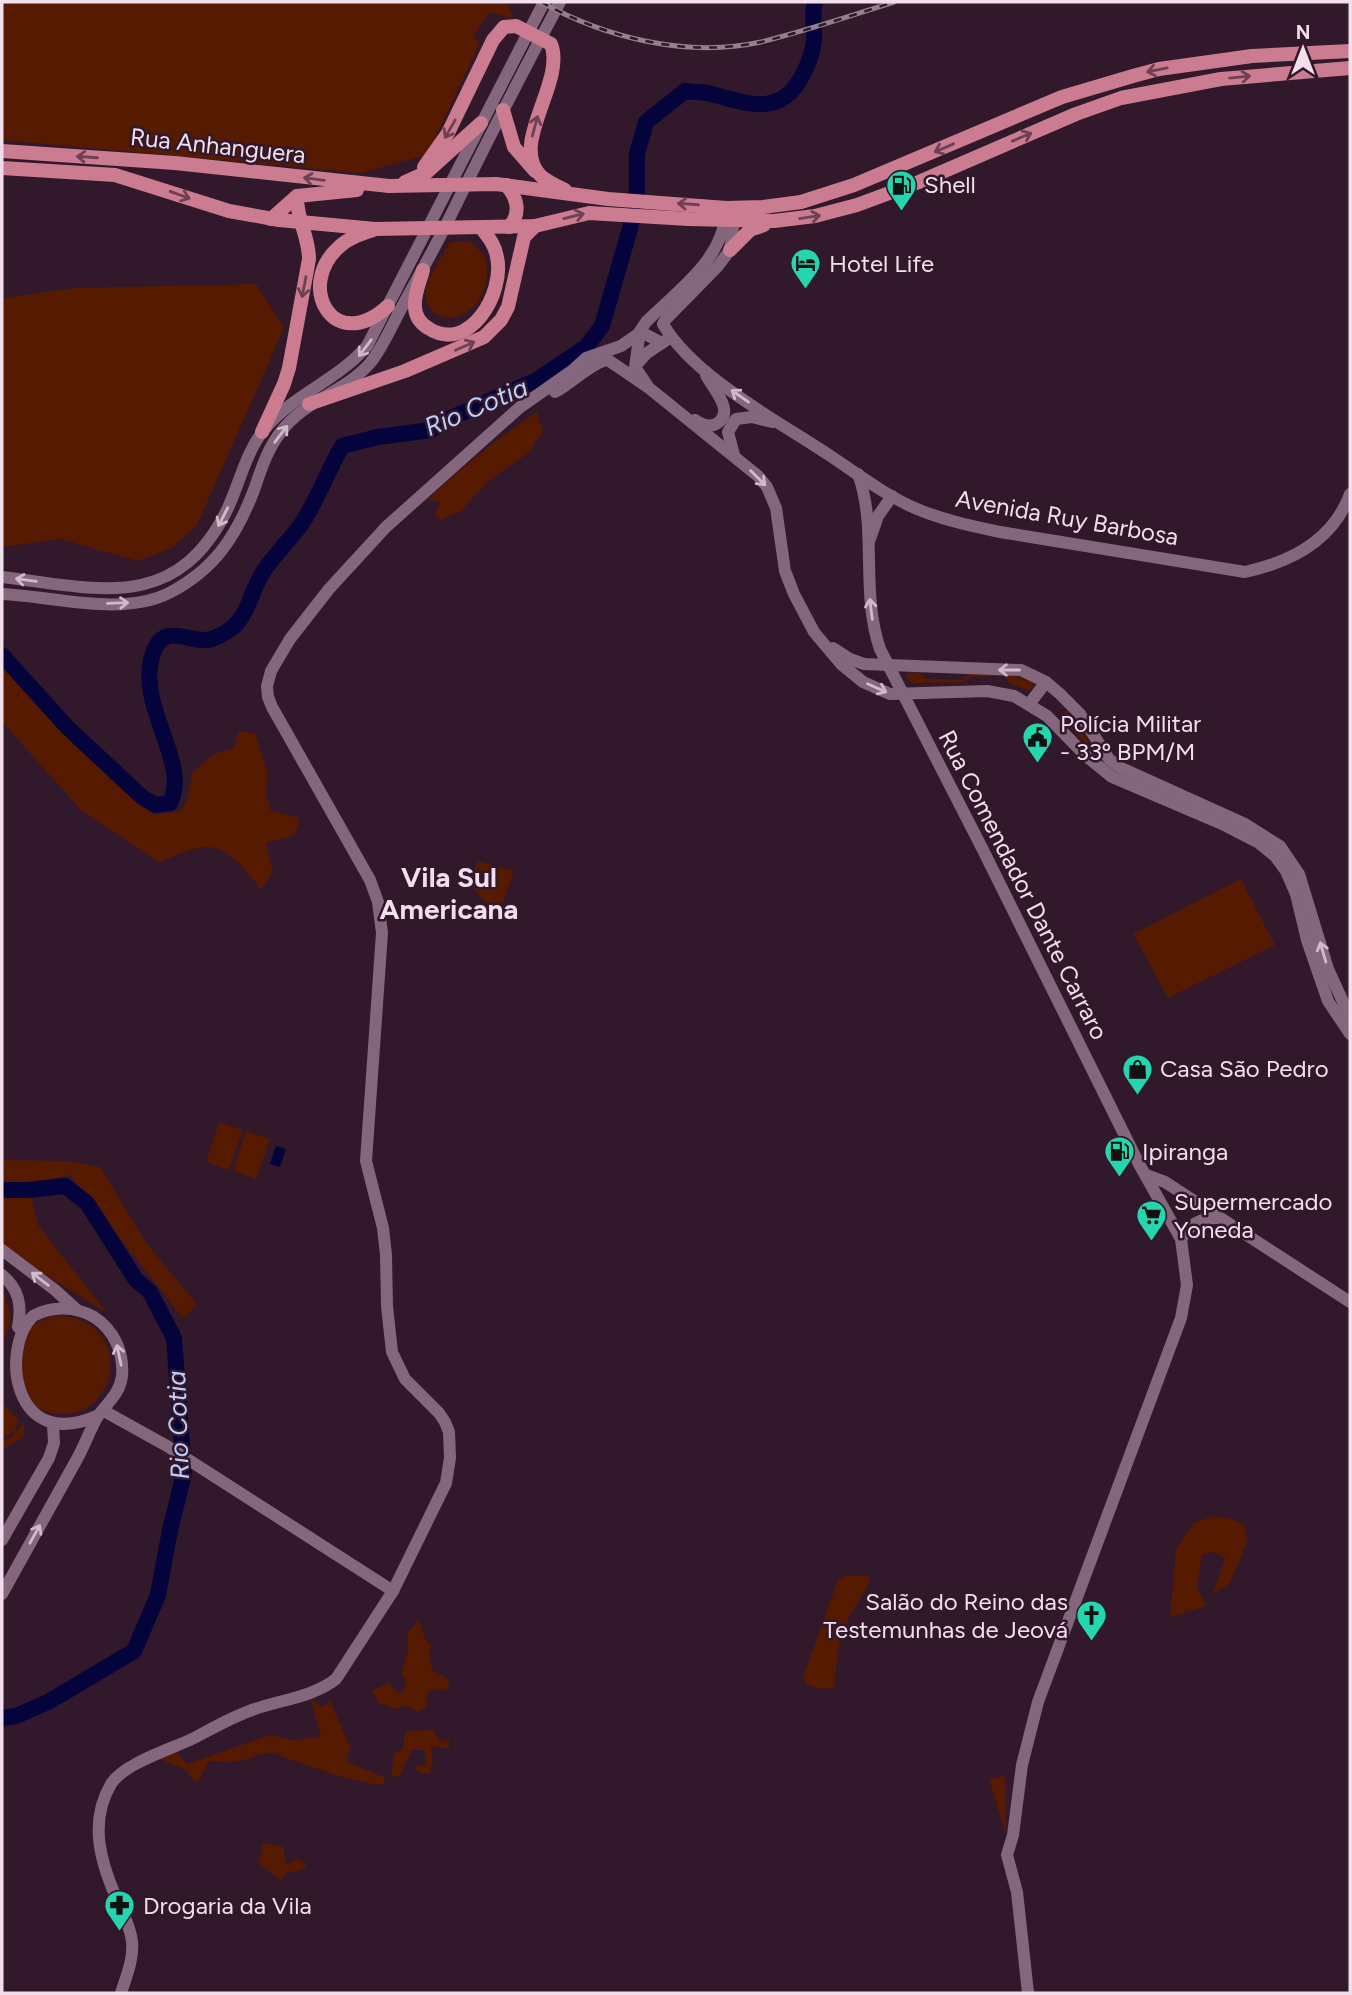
<svg xmlns="http://www.w3.org/2000/svg" width="1352" height="1995" viewBox="0 0 1352 1995" font-family="Figtree,sans-serif">
<style>
.green{fill:#561a00}
.water{fill:#05033b}
.lines{fill:none;stroke-linecap:round;stroke-linejoin:round}
.river{stroke:#05033b;stroke-width:16}
.secondary{stroke:#84677c;stroke-width:12}
.primary{stroke:#cb7c91;stroke-width:14}
.rail-casing{stroke:#957f8f;stroke-width:5}
.rail{stroke:#31182b;stroke-width:2.5;stroke-dasharray:8;stroke-linecap:butt}
.oneway{stroke:#6f4054}
.oneway2{stroke:#d0bbca}
.labels{text-anchor:middle;stroke-width:5;stroke-linejoin:round;paint-order:stroke}
.street-label{font-size:24px;fill:#f1dfeb;stroke:#31182b}
.poi-label{font-size:24px;fill:#f1dfeb;stroke:#31182b;text-anchor:start}
.water-label{font-size:26px;font-style:italic;fill:#bfcdf9;stroke:#31182b}
.quarter-label{font-size:28px;font-weight:bold;fill:#f1dfeb;stroke:#31182b}
</style>
<rect width="100%" height="100%" fill="#31182b"/>
<g class="green">
<polygon points="2,2 507,2 513,19 489,12 474,35 479,45 427,155 361,173 2,140"/>
<path d="M469 241C482 251 489 259 487 276 481 328 423 329 426 291 426 279 444 254 450 242Z"/>
<polygon points="256,284 284,328 197,525 172,548 138,561 60,539 2,547 2,298 75,288"/>
<path d="M537 412 543 432 535 441 531 451 487 482 461 511 440 520 435 516 440 502 428 499C463 467 497 438 537 412Z"/>
<path d="M2 662 154 815 181 811 188 798 192 773 214 754 234 748 239 731 255 733 268 775 266 791 271 811 300 818 295 835 266 843 273 872 261 889C248 874 229 846 206 847 191 848 173 857 159 862L81 810 2 722Z"/>
<path d="M906 673H921L927 679 963 680 970 673C993 673 1013 674 1035 683L1030 691 1009 683 1004 676 970 677 964 682 913 683 907 679Z"/>
<polygon points="1067,710 1089,742 1086,745 1060,716"/>
<polygon points="478,861 514,871 502,906 485,903 469,882"/>
<polygon points="1241,879 1275,945 1168,998 1133,934"/>
<polygon points="219,1122 243,1130 229,1170 206,1162"/>
<polygon points="246,1131 270,1139 256,1179 233,1171"/>
<polygon points="2,1160 68,1161 100,1167 145,1241 197,1305 183,1318 70,1175 28,1184 38,1225 107,1313 36,1269 2,1243"/>
<polygon points="2,1291 5,1294 11,1319 2,1346"/>
<path d="M56 1315C151 1321 109 1453 28 1403L16 1342C28 1327 38 1320 56 1315Z"/>
<polygon points="2,1398 5,1406 19,1420 15,1431 2,1438"/>
<polygon points="24,1422 24,1436 2,1450 2,1441 13,1436"/>
<polygon points="1213,1516 1228,1518 1244,1524 1247,1542 1239,1563 1229,1584 1213,1594 1225,1558 1213,1552 1202,1555 1197,1587 1206,1606 1170,1617 1176,1549 1194,1523"/>
<polygon points="844,1576 868,1576 871,1580 850,1615 839,1644 834,1688 820,1689 806,1684 803,1677 838,1580"/>
<polygon points="419,1620 426,1641 432,1646 429,1652 432,1670 445,1677 450,1682 446,1690 438,1689 428,1692 427,1706 418,1712 404,1705 397,1709 379,1703 372,1691 388,1683 400,1694 404,1690 405,1680 401,1672 408,1651 408,1631"/>
<path d="M310 1698 322 1707 330 1701 351 1749 347 1757 348 1762 384 1777V1784L377 1785 338 1776 282 1757 278 1753C261 1752 259 1756 244 1760 232 1763 221 1762 209 1761L197 1784 184 1769 160 1759 177 1752 187 1764 270 1735 295 1740 321 1736Z"/>
<polygon points="433,1730 440,1741 449,1740 449,1748 431,1747 433,1766 429,1767 431,1772 424,1774 416,1770 416,1766 426,1764 426,1755 423,1750 412,1750 400,1776 391,1777 394,1754 403,1749 405,1731"/>
<polygon points="1006,1776 1006,1836 989,1779"/>
<path d="M262 1843 284 1847 285 1863H290L299 1859 306 1864 305 1868 294 1872 287 1871 281 1881C272 1876 269 1868 259 1864Z"/>
</g>
<polygon class="water" points="276,1146 286,1149 280,1167 270,1164"/>
<g class="lines">
<g class="river">
<path d="M2 655 68 728 142 797 155 805 170 803C191 762 135 706 153 653 164 622 186 642 208 640 215 639 227 632 232 628 248 615 252 589 263 572 274 555 288 542 300 526 317 502 327 472 342 446L378 437 431 430 444 421 537 380 586 347 602 326 631 225 637 191V154L646 122 685 91C694 92 704 92 712 94 748 104 781 117 802 76 808 65 813 52 814 40 815 26 811 15 815 2"/>
<polyline points="2,1190 28,1190 65,1186 87,1203 136,1280 150,1292 174,1338 184,1474 170,1530 158,1595 134,1651 48,1702 16,1716 2,1718"/>
</g>
<g class="secondary">
<path d="M735 213 730 250 718 266 666 319 663 324C693 376 776 420 826 453 855 472 884 495 917 509 943 520 972 526 1000 532L1245 572C1291 562 1333 541 1350 494"/>
<polyline points="636,365 647,353 668,339"/>
<path d="M647 385 635 367 640 331 646 322C678 290 723 260 726 212"/>
<path d="M555 392C571 384 593 361 608 360L649 388 758 476 767 487 776 508 785 571 794 594 814 632 841 664 863 682 890 694 987 691 1014 696 1047 716 1086 756 1112 777 1222 824 1259 843 1275 856 1286 871 1296 894 1307 940 1328 1001 1350 1034"/>
<path d="M695 420C701 424 709 428 716 424 737 412 712 388 706 375"/>
<polyline points="734,455 728,432 736,419 752,417 772,422"/>
<path d="M858 474C878 528 860 591 880 649L983 850 1139 1164 1181 1239 1187 1285 1181 1318 1038 1702 1022 1765 1013 1835 1007 1855 1017 1892 1028 1993"/>
<polyline points="870,539 878,516 892,496"/>
<path d="M2 577C95 588 174 614 226 512 239 486 245 453 264 430 293 394 337 381 367 346L544 2"/>
<path d="M2 594C52 596 122 617 169 593 214 570 236 537 254 490 261 470 267 450 280 433 305 399 346 392 371 362 384 345 392 325 402 307 417 279 433 251 447 223 483 149 521 75 560 2"/>
<polyline points="833,648 850,659 864,664 1021,670 1046,682 1060,694 1080,714 1109,759 1119,767 1245,824 1280,846 1299,874 1328,969 1350,1017"/>
<polyline points="1030,703 1046,682"/>
<polyline points="1146,1175 1165,1182 1350,1302"/>
<path d="M1181 1239C1190 1224 1200 1218 1217 1218"/>
<polyline points="2,1250 55,1290 77,1310"/>
<path d="M2 1275C19 1289 22 1305 18 1327"/>
<polyline points="104,1411 167,1446 393,1591"/>
<polyline points="2,1540 49,1458 54,1443 53,1425"/>
<path d="M2 1594C27 1549 52 1504 77 1459 84 1447 91 1427 98 1416 107 1403 120 1394 122 1376 124 1352 114 1330 94 1317 75 1306 52 1306 33 1316 0 1348 12 1455 99 1415"/>
<path d="M121 1993C126 1977 134 1959 132 1941 130 1925 122 1911 116 1897 100 1861 89 1821 111 1784 124 1763 172 1749 194 1738 213 1728 232 1717 252 1710 280 1700 313 1697 336 1679L393 1591 446 1483 450 1458 449 1432 445 1422 439 1413 405 1379 392 1352 387 1306 386 1255 383 1228 366 1161 382 933 378 902 370 880 272 707 268 697 267 686 271 671 290 639 329 589 386 527 519 408 573 370 586 358 621 346 641 332 662 343"/>
</g>
<g class="primary">
<polyline points="503,110 514,147 535,171"/>
<polyline points="2,151 175,163 389,186 496,184 608,199 726,208 763,207 801,202 854,185 1062,97 1133,76 1159,69 1252,56 1350,51"/>
<path d="M424 167 448 133 493 40 504 27 516 26 551 44C566 82 508 145 541 176 548 182 557 186 565 190"/>
<polyline points="2,168 115,175 229,211 279,220 375,229 535,226 589,213 688,219 774,221 815,216 857,205 919,182 1076,114 1121,98 1221,79 1350,68"/>
<polyline points="405,182 427,172 481,123"/>
<path d="M506 185C518 198 521 214 509 227"/>
<polyline points="271,219 297,196"/>
<path d="M373 230C361 234 348 238 339 247 295 286 334 356 388 306"/>
<polyline points="730,250 750,230 764,225"/>
<path d="M423 270C420 282 414 294 415 306 415 316 420 323 428 328 469 355 505 293 497 257 495 245 489 238 482 229"/>
<polyline points="309,404 405,371 484,337 501,320 508,307 524,237 535,226"/>
<path d="M262 432 284 384 289 368 309 259C309 236 296 218 297 196L357 190"/>
</g>
<defs>
<path id="rail" d="M541 2C606 38 687 58 761 42 806 31 850 16 894 2"/>
</defs>
<use href="#rail" class="rail-casing"/>
<use href="#rail" class="rail"/>
</g>
<defs><path id="oneway-shaft" d="M-6 0H5M1.5-3L5.5 0L1.5 3" fill="none" stroke-width="1.6" stroke-linecap="round" stroke-linejoin="round" transform="scale(1.75)"/></defs>
<g class="oneway">
<use href="#oneway-shaft" transform="translate(1157 70) rotate(169)"/>
<use href="#oneway-shaft" transform="translate(1240 77) rotate(-6)"/>
<use href="#oneway-shaft" transform="translate(535 126) rotate(-75)"/>
<use href="#oneway-shaft" transform="translate(450 129) rotate(120)"/>
<use href="#oneway-shaft" transform="translate(1022 137) rotate(-23)"/>
<use href="#oneway-shaft" transform="translate(944 148) rotate(157)"/>
<use href="#oneway-shaft" transform="translate(87 157) rotate(-176)"/>
<use href="#oneway-shaft" transform="translate(314 179) rotate(-173)"/>
<use href="#oneway-shaft" transform="translate(180 195) rotate(20)"/>
<use href="#oneway-shaft" transform="translate(688 204) rotate(-176)"/>
<use href="#oneway-shaft" transform="translate(574 216) rotate(-14)"/>
<use href="#oneway-shaft" transform="translate(810 217) rotate(-9)"/>
<use href="#oneway-shaft" transform="translate(304 287) rotate(101)"/>
<use href="#oneway-shaft" transform="translate(465 346) rotate(-24)"/>
</g>
<g class="oneway2">
<use href="#oneway-shaft" transform="translate(365 348) rotate(127)"/>
<use href="#oneway-shaft" transform="translate(740 396) rotate(-145)"/>
<use href="#oneway-shaft" transform="translate(281 434) rotate(-53)"/>
<use href="#oneway-shaft" transform="translate(758 478) rotate(45)"/>
<use href="#oneway-shaft" transform="translate(223 517) rotate(117)"/>
<use href="#oneway-shaft" transform="translate(26 580) rotate(-173)"/>
<use href="#oneway-shaft" transform="translate(118 603) rotate(-2)"/>
<use href="#oneway-shaft" transform="translate(871 609) rotate(-97)"/>
<use href="#oneway-shaft" transform="translate(1009 670) rotate(-180)"/>
<use href="#oneway-shaft" transform="translate(877 688) rotate(24)"/>
<use href="#oneway-shaft" transform="translate(1323 952) rotate(-106)"/>
<use href="#oneway-shaft" transform="translate(40 1279) rotate(-143)"/>
<use href="#oneway-shaft" transform="translate(119 1355) rotate(-102)"/>
<use href="#oneway-shaft" transform="translate(35 1534) rotate(-61)"/>
</g>
<defs>
<symbol id="fuel-pin" viewBox="-11 -11 22 30"><path d="M0 17L-7.5 6A9.5 9.5 0 1 1 7.5 6Z" fill="#24d5ae" stroke="#31182b"/><path d="M-5.5-6h7V0h2V4h1.3V-2.5L3-4.5l.8-.8L6-3V5H2.5V1h-1V6h-7ZM-4.2-4.7v3.2H.2V-4.7Z" fill="#111"/></symbol>
<symbol id="hotel-pin" viewBox="-11 -11 22 30"><path d="M0 17L-7.5 6A9.5 9.5 0 1 1 7.5 6Z" fill="#24d5ae" stroke="#31182b"/><path d="M-6-4.5h1.5V1H6V5H4.5V3h-9V5H-6ZM-4 0a1.8 1.8 0 1 1 3.6 0ZM.5 0V-2.5h3Q6-2.5 6 0Z" fill="#111"/></symbol>
<symbol id="civic-pin" viewBox="-11 -11 22 30"><path d="M0 17L-7.5 6A9.5 9.5 0 1 1 7.5 6Z" fill="#24d5ae" stroke="#31182b"/><path d="M-.6-6.5H3V-4.5H.6V-3L4-1V1h2V6H-6V1h2V-1L-.6-3ZM-1.2 2.5V6h2.4V2.5Z" fill="#111"/></symbol>
<symbol id="shop-pin" viewBox="-11 -11 22 30"><path d="M0 17L-7.5 6A9.5 9.5 0 1 1 7.5 6Z" fill="#24d5ae" stroke="#31182b"/><path d="M-5-2.5h2.3a2.7 3.5 0 0 1 5.4 0H5L5.5 6h-11ZM-1.5-2.5h3a1.5 2.3 0 0 0-3 0Z" fill="#111"/></symbol>
<symbol id="supermarket-pin" viewBox="-11 -11 22 30"><path d="M0 17L-7.5 6A9.5 9.5 0 1 1 7.5 6Z" fill="#24d5ae" stroke="#31182b"/><path d="M-6-5.5h2.5l.6 2H6L4.5 2H-2.5L-4.4-4H-6ZM-1.5 3.2a1.3 1.3 0 1 0 .1 0ZM3 3.2a1.3 1.3 0 1 0 .1 0Z" fill="#111"/></symbol>
<symbol id="church-pin" viewBox="-11 -11 22 30"><path d="M0 17L-7.5 6A9.5 9.5 0 1 1 7.5 6Z" fill="#24d5ae" stroke="#31182b"/><path d="M-1.2-6h2.4v3.5h3.3v2.4h-3.3V6h-2.4V-.1h-3.3v-2.4h3.3Z" fill="#111"/></symbol>
<symbol id="pharmacy-pin" viewBox="-11 -11 22 30"><path d="M0 17L-7.5 6A9.5 9.5 0 1 1 7.5 6Z" fill="#24d5ae" stroke="#31182b"/><path d="M-2-6h4v4h4v4h-4v4h-4v-4h-4v-4h4Z" fill="#111"/></symbol>
</defs>
<g fill-rule="evenodd">
<use href="#fuel-pin" x="884" y="168" width="35" height="47"/>
<use href="#hotel-pin" x="788" y="246" width="35" height="47"/>
<use href="#civic-pin" x="1020" y="720" width="35" height="47"/>
<use href="#shop-pin" x="1120" y="1052" width="35" height="47"/>
<use href="#fuel-pin" x="1102" y="1134" width="35" height="47"/>
<use href="#supermarket-pin" x="1134" y="1198" width="35" height="47"/>
<use href="#church-pin" x="1074" y="1598" width="35" height="47"/>
<use href="#pharmacy-pin" x="102" y="1888" width="35" height="47"/>
</g>
<g class="labels">
<g class="street-label">
<text transform="translate(218 146) rotate(6)" y="8">Rua Anhanguera</text>
<text transform="translate(1067 518) rotate(10)" y="8">Avenida Ruy Barbosa</text>
<text transform="translate(1023 885) rotate(63)" y="8">Rua Comendador Dante Carraro</text>
</g>
<g class="poi-label">
<text x="924" y="193">Shell</text>
<text x="829" y="272">Hotel Life</text>
<text x="1060" y="732">Polícia Militar<tspan x="1060" dy="28">- 33º BPM/M</tspan></text>
<text x="1160" y="1077">Casa São Pedro</text>
<text x="1142" y="1160">Ipiranga</text>
<text x="1174" y="1210">Supermercado<tspan x="1174" dy="28">Yoneda</tspan></text>
<text x="1068" y="1610" text-anchor="end">Salão do Reino das<tspan x="1068" dy="28">Testemunhas de Jeová</tspan></text>
<text x="143" y="1914">Drogaria da Vila</text>
</g>
<g class="water-label">
<text transform="translate(476 407) rotate(-23)" y="9">Rio Cotia</text>
<text transform="translate(178 1425) rotate(-92)" y="9">Rio Cotia</text>
</g>
<g class="quarter-label">
<text x="449" y="887">Vila Sul<tspan x="449" dy="32">Americana</tspan></text>
</g>
</g>
<rect width="1352" height="1995" fill="none" stroke="#f1dfeb" stroke-width="7"/>
<g transform="translate(1303 49)" stroke="#31182b" stroke-width="5" paint-order="stroke">
<path d="M0-5L12 26L0 18L-12 26Z" fill="#f1dfeb"/>
<text y="-10" font-size="19" font-weight="bold" text-anchor="middle" fill="#f1dfeb">N</text>
</g>
</svg>
